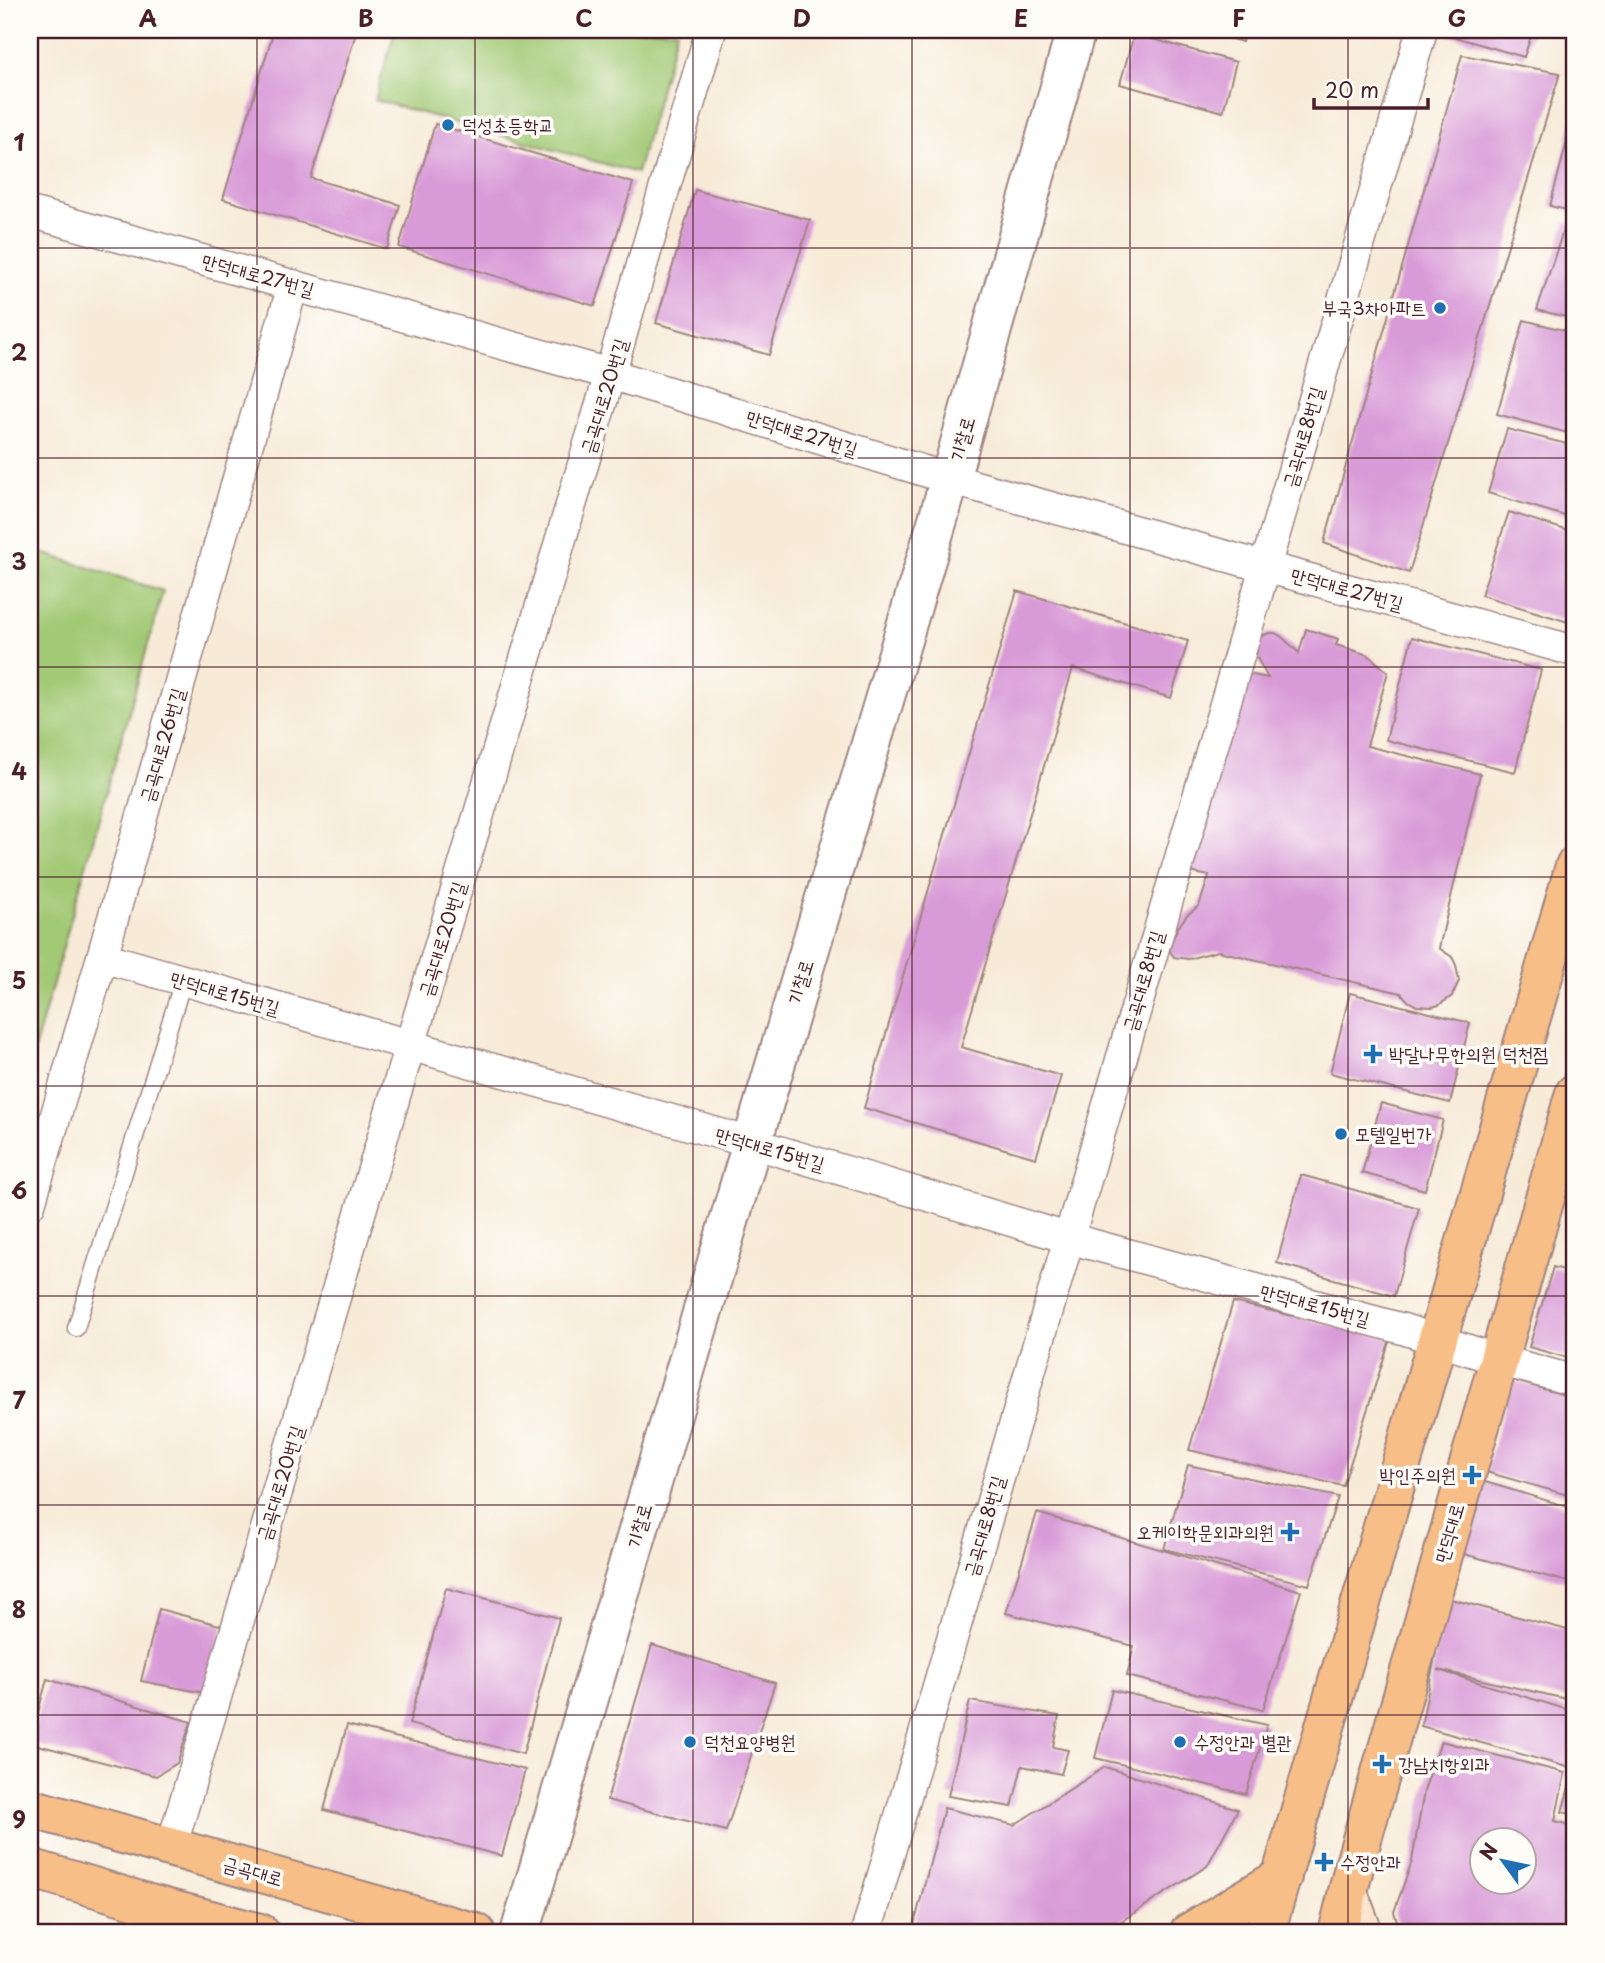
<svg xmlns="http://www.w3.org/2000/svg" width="1605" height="1963" viewBox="0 0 1605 1963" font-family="'Playpen Sans','Poor Story',sans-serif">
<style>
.green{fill:#a2c974;stroke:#767450;stroke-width:2}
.building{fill:#d99bd8;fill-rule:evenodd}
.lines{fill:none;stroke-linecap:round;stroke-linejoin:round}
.service-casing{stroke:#a08582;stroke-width:19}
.minor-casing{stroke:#a08582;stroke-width:33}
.tertiary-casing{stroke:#a08582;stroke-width:42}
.secondary-casing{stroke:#a08582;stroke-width:42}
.primary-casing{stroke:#a08582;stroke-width:42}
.service{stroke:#fff;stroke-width:16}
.minor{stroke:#fff;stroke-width:30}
.tertiary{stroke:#fff;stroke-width:38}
.secondary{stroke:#fce5cf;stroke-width:38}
.primary{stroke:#f7be88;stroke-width:38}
.grid{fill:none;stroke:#4a1f2b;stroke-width:2;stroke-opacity:0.55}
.poi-dot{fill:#1f6fb2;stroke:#fdfcf7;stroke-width:2.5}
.labels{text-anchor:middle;stroke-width:7;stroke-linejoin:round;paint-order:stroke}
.poi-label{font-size:19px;fill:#4a1f2b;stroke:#fdfcf7;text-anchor:start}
.street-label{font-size:19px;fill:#4a1f2b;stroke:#fdfcf7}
.neatline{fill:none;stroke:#4a1f2b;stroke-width:2.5}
.grid-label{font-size:23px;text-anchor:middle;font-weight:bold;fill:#4a1f2b}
</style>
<rect width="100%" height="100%" fill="#fdfcf7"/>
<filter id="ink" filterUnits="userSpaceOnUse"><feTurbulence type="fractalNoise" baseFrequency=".0143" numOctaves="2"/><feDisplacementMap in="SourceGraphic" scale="14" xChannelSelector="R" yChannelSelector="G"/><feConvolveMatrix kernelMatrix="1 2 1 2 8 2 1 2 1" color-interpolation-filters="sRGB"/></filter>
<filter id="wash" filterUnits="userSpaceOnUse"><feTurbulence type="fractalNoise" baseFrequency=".00686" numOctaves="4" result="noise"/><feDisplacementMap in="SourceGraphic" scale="28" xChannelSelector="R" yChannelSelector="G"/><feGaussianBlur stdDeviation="1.57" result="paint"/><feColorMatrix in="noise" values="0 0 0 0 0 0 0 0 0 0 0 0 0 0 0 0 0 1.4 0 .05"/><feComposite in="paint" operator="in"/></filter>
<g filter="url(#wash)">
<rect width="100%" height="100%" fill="#f7ebd8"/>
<g class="green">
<polygon points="395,30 677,30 637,173 375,100"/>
<polygon points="30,549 163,591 30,1065"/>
</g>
<g id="blocks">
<g class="building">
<polygon points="274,30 357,30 311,178 400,205 387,249 223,199"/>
<polygon points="1202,30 1246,30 1242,42"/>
<polygon points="1450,30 1533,30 1524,57 1448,35"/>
<polygon points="1134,34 1236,62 1223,112 1120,84"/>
<polygon points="1462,55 1560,73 1409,573 1324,543"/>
<polygon points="1574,115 1575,115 1575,212 1550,206"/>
<polygon points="435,124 633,183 595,306 399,247"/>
<polygon points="695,190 810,220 769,355 656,323"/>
<polygon points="1566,222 1575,224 1575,319 1537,310"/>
<polygon points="1524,320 1575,333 1575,435 1497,414"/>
<polygon points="1507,429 1575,446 1575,519 1488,493"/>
<polygon points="1509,512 1575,533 1575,621 1571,623 1481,595"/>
<polygon points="1017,591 1188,641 1171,698 1073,668 961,1047 1061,1076 1036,1158 864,1108"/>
<polygon points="1306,629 1338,639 1336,645 1368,655 1388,672 1367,746 1480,774 1439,948 1452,957 1456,965 1459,981 1452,996 1439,1005 1432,1007 1417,1006 1408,1001 1401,993 1218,951 1188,959 1174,957 1170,951 1171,943 1177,929 1187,915 1199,906 1209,876 1186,871 1243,673 1268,678 1256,656 1258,641 1262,636 1269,633 1275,633 1282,637 1299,653"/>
<polygon points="1412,637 1541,670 1515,772 1386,740"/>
<polygon points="1350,993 1470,1023 1450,1103 1330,1073"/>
<polygon points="1381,1103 1443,1120 1425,1190 1362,1173"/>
<polygon points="1301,1175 1419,1208 1394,1296 1277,1263"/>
<polygon points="1553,1267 1575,1273 1575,1360 1529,1347"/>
<polygon points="1233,1302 1390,1339 1343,1486 1189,1450"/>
<polygon points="1512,1380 1575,1398 1575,1497 1486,1472"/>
<polygon points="1188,1465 1338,1497 1309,1585 1164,1549"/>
<polygon points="1482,1481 1575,1509 1575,1584 1464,1554"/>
<polygon points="1037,1513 1301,1591 1263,1710 1127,1676 1134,1646 1006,1613"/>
<polygon points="446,1588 559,1618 523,1754 409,1724"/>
<polygon points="1447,1598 1575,1632 1575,1701 1438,1670 1575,1712 1575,1815 1562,1812 1574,1769 1421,1726"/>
<polygon points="159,1609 223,1626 205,1693 141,1681"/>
<polygon points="652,1645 775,1683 726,1831 607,1800"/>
<polygon points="47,1679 191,1722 177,1763 156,1776 30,1743"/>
<polygon points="1112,1690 1267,1725 1246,1794 1095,1758"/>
<polygon points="970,1701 1059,1716 1053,1747 1068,1750 1061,1774 1022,1766 1012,1807 948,1796"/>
<polygon points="347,1725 525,1770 502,1856 324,1810"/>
<path d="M1441 1741 1565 1773 1555 1821 1575 1826V1933H1401L1394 1912 1412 1861 1424 1791ZM1482 1840H1524V1882H1482Z"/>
<polygon points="1105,1767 1238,1809 1207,1866 1103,1933 912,1933 944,1808 1014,1825"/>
</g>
</g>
</g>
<g filter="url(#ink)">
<use href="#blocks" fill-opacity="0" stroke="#a08582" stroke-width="2"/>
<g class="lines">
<defs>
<polyline id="service" points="76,1328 183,981"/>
<g id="minor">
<polyline points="30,212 610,374 950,479 1265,567 1575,651"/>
<polyline points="102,957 752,1143 1068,1238 1403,1329 1499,1360 1575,1381"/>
<polyline points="30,1204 102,957 293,285"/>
<polyline points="171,1848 610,374 711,30"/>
<polyline points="141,1933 150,1904"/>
<polyline points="866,1933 1422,30"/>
</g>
<polyline id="tertiary" points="520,1933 752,1143 950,479 1076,30"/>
<polyline id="secondary" points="1348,1893 1363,1933"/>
<g id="primary">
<polyline points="30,1808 476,1933"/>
<polyline points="30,1868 150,1904 260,1933"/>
<polyline points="1189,1933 1282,1877"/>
<polyline points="1265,1933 1575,866"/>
<polyline points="1338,1933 1354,1867 1575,1093"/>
</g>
</defs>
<use href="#service" class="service-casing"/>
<use href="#minor" class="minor-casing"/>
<use href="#tertiary" class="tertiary-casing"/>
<use href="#secondary" class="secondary-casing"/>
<use href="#primary" class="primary-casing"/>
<use href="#service" class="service"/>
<use href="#minor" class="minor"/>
<use href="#tertiary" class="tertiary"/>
<use href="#secondary" class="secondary"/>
<use href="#primary" class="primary"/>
</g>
</g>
<path class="grid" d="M257 30V1933M475 30V1933M693 30V1933M912 30V1933M1130 30V1933M1348 30V1933M30 248H1575M30 458H1575M30 667H1575M30 877H1575M30 1086H1575M30 1296H1575M30 1505H1575M30 1715H1575"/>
<g class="poi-dot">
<circle cx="448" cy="125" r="7"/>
<circle cx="1440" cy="308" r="7"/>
<path d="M1369.5 1043.5h7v7h7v7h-7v7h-7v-7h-7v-7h7z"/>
<circle cx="1341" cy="1134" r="7"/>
<path d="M1468.5 1464.5h7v7h7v7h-7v7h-7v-7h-7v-7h7z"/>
<path d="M1286.5 1521.5h7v7h7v7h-7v7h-7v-7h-7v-7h7z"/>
<circle cx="690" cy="1742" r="7"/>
<circle cx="1180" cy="1742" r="7"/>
<path d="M1378.5 1753.5h7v7h7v7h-7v7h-7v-7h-7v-7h7z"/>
<path d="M1320.5 1851.5h7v7h7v7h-7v7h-7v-7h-7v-7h7z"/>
</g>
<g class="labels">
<g class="poi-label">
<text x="462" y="132">덕성초등학교</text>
<text x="1426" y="315" text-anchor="end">부국3차아파트</text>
<text x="1389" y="1061">박달나무한의원 덕천점</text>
<text x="1355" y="1141">모텔일번가</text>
<text x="1456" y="1482" text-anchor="end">박인주의원</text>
<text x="1274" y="1539" text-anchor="end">오케이학문외과의원</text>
<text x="704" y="1749">덕천요양병원</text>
<text x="1194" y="1749">수정안과 별관</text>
<text x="1398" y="1771">강남치항외과</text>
<text x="1340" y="1869">수정안과</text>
</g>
<g class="street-label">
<text transform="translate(258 275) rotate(15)" y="7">만덕대로27번길</text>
<text transform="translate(604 396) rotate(-73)" y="7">금곡대로20번길</text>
<text transform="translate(802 433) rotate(17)" y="7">만덕대로27번길</text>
<text transform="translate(1303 437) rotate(-74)" y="7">금곡대로8번길</text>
<text transform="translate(962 439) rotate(-74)" y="7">기찰로</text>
<text transform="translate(1347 589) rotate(15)" y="7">만덕대로27번길</text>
<text transform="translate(162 745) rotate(-74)" y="7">금곡대로26번길</text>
<text transform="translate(442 939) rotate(-73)" y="7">금곡대로20번길</text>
<text transform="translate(1143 981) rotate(-74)" y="7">금곡대로8번길</text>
<text transform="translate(800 982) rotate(-73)" y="7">기찰로</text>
<text transform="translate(225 993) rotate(16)" y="7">만덕대로15번길</text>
<text transform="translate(770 1149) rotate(16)" y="7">만덕대로15번길</text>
<text transform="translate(1315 1305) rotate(15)" y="7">만덕대로15번길</text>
<text transform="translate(280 1483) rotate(-73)" y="7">금곡대로20번길</text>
<text transform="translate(639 1526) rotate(-74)" y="7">기찰로</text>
<text transform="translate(984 1526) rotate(-74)" y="7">금곡대로8번길</text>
<text transform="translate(1449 1533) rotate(-74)" y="7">만덕대로</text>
<text transform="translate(253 1871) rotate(16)" y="7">금곡대로</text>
</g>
</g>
<rect width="1605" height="1963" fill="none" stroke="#fdfcf7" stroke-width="77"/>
<g transform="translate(1503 1861) rotate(303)"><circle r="33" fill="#fdfcf7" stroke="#b5a4a5" stroke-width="2"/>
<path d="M0-5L12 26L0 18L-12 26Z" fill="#1f6fb2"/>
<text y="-10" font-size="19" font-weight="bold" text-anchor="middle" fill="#4a1f2b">N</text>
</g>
<path d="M1314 98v10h114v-10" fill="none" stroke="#4a1f2b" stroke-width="3.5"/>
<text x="1325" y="98" font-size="21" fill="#4a1f2b" stroke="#fdfcf7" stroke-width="5" paint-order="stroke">20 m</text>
<rect x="38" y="38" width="1528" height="1886" class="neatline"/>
<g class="grid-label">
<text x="148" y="27">A</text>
<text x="366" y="27">B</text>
<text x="584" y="27">C</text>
<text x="802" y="27">D</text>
<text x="1021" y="27">E</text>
<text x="1239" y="27">F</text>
<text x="1457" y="27">G</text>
<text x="19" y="151">1</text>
<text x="19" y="361">2</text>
<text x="19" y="570">3</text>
<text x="19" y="780">4</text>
<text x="19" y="989">5</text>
<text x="19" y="1199">6</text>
<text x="19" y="1409">7</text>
<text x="19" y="1618">8</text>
<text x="19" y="1828">9</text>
</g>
</svg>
